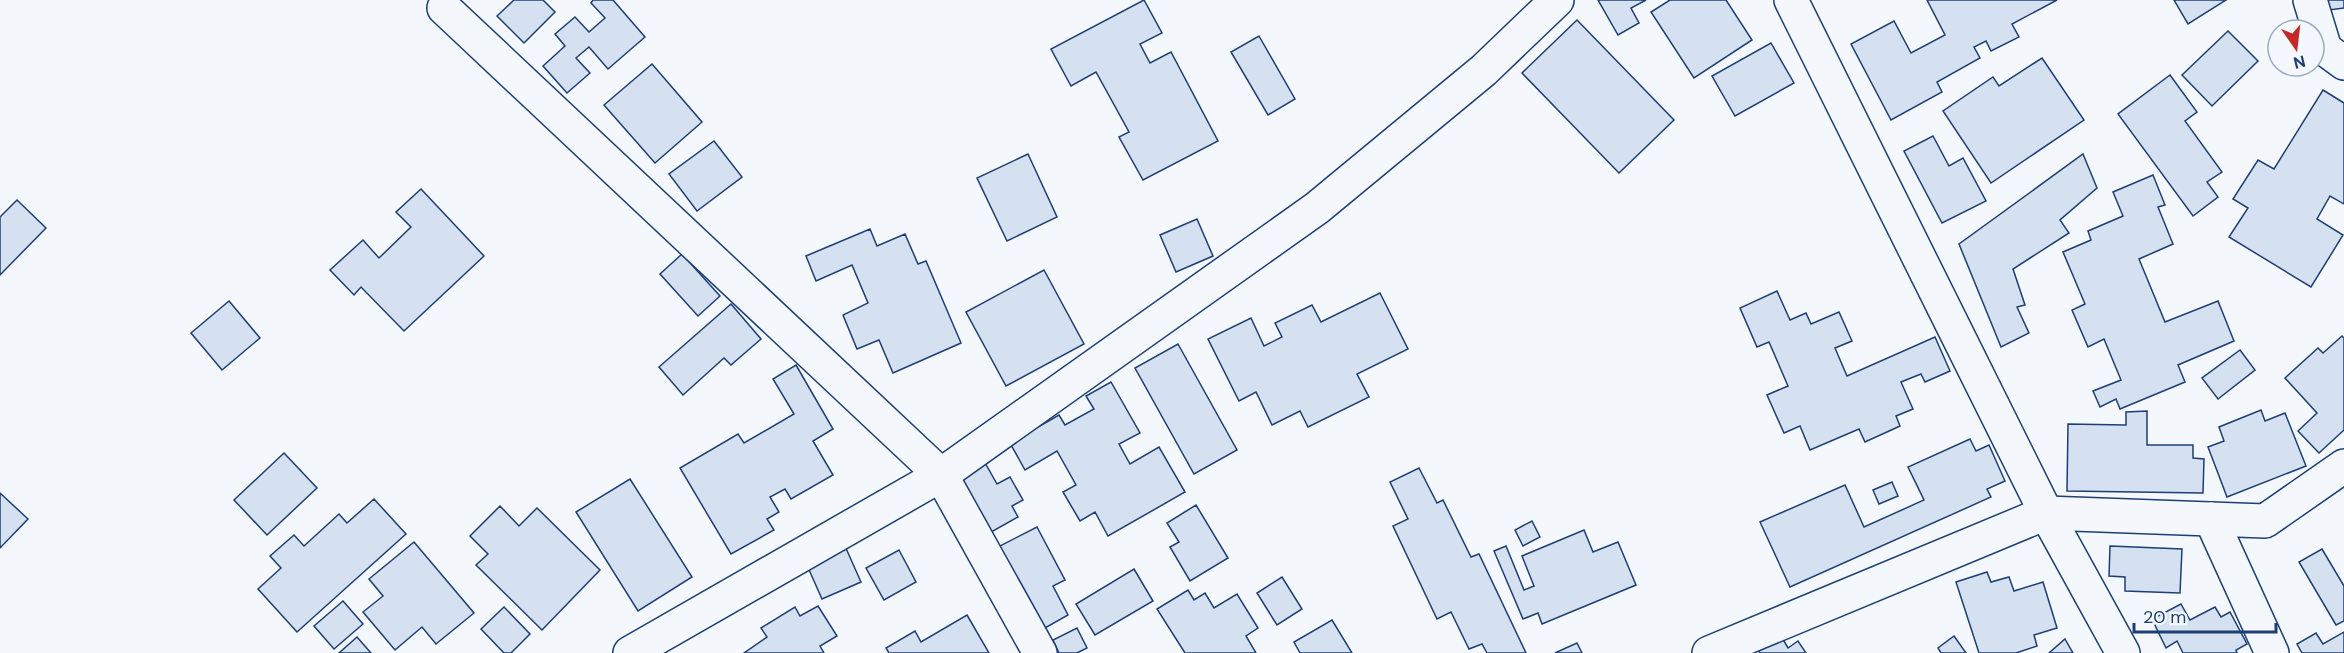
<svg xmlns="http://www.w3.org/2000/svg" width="2344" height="653" viewBox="0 0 2344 653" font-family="'DM Sans',sans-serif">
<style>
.building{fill:#d5e0f0;stroke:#1d3f73;stroke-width:1.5}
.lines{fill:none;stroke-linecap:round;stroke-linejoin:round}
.minor-casing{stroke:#1d3f73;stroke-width:36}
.minor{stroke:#f4f7fb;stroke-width:33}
</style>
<rect width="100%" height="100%" fill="#f4f7fb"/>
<g class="building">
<polygon points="514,0 543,0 555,12 524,43 497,16"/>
<polygon points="593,0 613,0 645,37 608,69 589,47 576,58 590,73 567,93 543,66 565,46 555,34 575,17 589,32 605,18 591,3"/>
<polygon points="1144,0 1162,33 1140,44 1150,63 1171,52 1218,141 1143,180 1119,137 1129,132 1096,72 1071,86 1051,49"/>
<polygon points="1598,0 1646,0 1631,8 1639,23 1618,35"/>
<polygon points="1670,0 1726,0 1752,40 1694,78 1651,12"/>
<polygon points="1927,0 2057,0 2012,24 2019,37 1991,51 1986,41 1974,47 1980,58 1937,82 1942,92 1891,120 1851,44 1894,21 1911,53 1945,35"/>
<polygon points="2174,0 2226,0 2188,24"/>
<polygon points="2328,0 2344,0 2344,8 2329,10"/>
<polygon points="1577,20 1674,120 1619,173 1522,73"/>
<polygon points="2228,31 2258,61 2212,106 2182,75"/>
<polygon points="1259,36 1295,99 1268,115 1231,52"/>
<polygon points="1771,43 1794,83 1735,116 1712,76"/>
<polygon points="2042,58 2084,120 1991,183 1943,111 1993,77 1999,86"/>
<polygon points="652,64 702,122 655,163 604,105"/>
<polygon points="2170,75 2197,112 2185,121 2222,172 2207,182 2218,197 2193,216 2118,114"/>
<polygon points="2323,90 2344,103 2344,204 2330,196 2317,219 2343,235 2311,287 2229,237 2248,208 2233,199 2258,160 2274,169"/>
<polygon points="1933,136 1949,166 1963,158 1986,201 1942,223 1904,151"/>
<polygon points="714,141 742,177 697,211 669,174"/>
<polygon points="1028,154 1057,217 1007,241 977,178"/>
<polygon points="2083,154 2097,188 2060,220 2069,233 2013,269 2025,305 2017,307 2029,333 2001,347 1959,244"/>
<polygon points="2153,175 2165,205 2158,207 2173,244 2139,259 2165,322 2218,301 2234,341 2178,365 2185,382 2120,409 2116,399 2100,407 2093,391 2121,380 2104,339 2088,347 2072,310 2085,304 2063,252 2091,240 2088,231 2123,216 2113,192"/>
<polygon points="421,189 484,256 404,331 361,287 354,295 330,270 363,240 379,258 411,227 396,212"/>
<polygon points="17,200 46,228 0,275 0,217"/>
<polygon points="1197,219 1213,256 1176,272 1160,235"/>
<polygon points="870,229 877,246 905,234 918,264 926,261 961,343 893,373 879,340 857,349 843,315 868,303 852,265 816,281 806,256"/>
<polygon points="682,254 720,296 698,316 660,274"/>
<polygon points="1044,270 1084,344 1006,386 966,312"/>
<polygon points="1777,291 1790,320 1806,313 1811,324 1839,312 1852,341 1835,348 1847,376 1935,337 1950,371 1925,382 1921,374 1901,382 1913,409 1896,416 1900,426 1865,442 1859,429 1810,450 1800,426 1784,433 1767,395 1788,386 1769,342 1757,347 1740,308"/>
<polygon points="1380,293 1408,349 1357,374 1369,397 1308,427 1300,411 1272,425 1256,392 1239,401 1208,339 1251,318 1264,346 1282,337 1275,323 1312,305 1321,322"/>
<polygon points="229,301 260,338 222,370 191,333"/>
<polygon points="731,304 761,339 731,365 724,358 683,395 659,367"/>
<polygon points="2342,336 2344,338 2344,430 2319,453 2298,431 2317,413 2285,378 2318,348 2323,353"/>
<polygon points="1178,344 1237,450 1194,474 1135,368"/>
<polygon points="2240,350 2255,370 2218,399 2202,378"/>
<polygon points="796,365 833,429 813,441 833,475 791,499 785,489 770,497 779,512 767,519 774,530 731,554 680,468 738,434 744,443 794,414 773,379"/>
<polygon points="1111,382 1140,433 1119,444 1130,464 1159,447 1185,492 1108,536 1095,512 1080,521 1063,492 1076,485 1057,451 1025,470 1010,443 1059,415 1065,425 1094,409 1086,396"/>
<polygon points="2261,410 2265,421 2285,413 2306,466 2227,497 2208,447 2224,441 2219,427"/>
<polygon points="2147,411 2147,445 2193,445 2193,458 2204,459 2203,493 2067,491 2068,424 2126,425 2126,412"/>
<polygon points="1970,439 1976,451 1989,445 2005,481 1987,489 1991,497 1790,587 1760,522 1845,485 1864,527 1924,500 1908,467"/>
<polygon points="284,453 317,488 267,535 234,500"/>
<polygon points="984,461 997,484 1010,477 1023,500 1012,506 1018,517 986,535 954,477"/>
<polygon points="1419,468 1437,503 1443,500 1471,557 1479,554 1526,653 1487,653 1482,644 1469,649 1451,612 1437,619 1393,526 1408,519 1390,482"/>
<polygon points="630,479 692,577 638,611 576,512"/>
<polygon points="1892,482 1898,496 1879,504 1873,490"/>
<polygon points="0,493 28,519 0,548"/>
<polygon points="374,499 406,534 297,632 258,589 281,568 270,556 294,535 304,546 339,514 347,523"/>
<polygon points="1196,505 1228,558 1190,581 1170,547 1179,542 1167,523"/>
<polygon points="500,506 519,526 537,508 600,570 542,630 476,565 488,554 470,536"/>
<polygon points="1532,521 1540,537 1523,546 1515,530"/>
<polygon points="1037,527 1065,580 1053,586 1068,615 1038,632 994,549"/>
<polygon points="1584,530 1593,552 1618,542 1636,585 1542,624 1538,613 1523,619 1494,551 1506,546 1524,590 1534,586 1522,556"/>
<polygon points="414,542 474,613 436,644 422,627 395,650 363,612 383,596 369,579"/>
<polygon points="845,546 861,582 822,599 806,563"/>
<polygon points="2110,546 2182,549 2180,593 2125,591 2125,577 2109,576"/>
<polygon points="2322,549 2344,586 2344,621 2336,625 2299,562"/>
<polygon points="899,550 916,582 884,600 866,568"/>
<polygon points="1134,569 1153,601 1095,635 1076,604"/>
<polygon points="1987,572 1991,582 2009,577 2014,591 2043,582 2057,628 2034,635 2037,646 2016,653 1979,653 1956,582"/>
<polygon points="1282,577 1302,609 1277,625 1257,593"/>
<polygon points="1188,590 1194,600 1205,593 1214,608 1237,594 1258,628 1246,636 1256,653 1185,653 1157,609"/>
<polygon points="343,601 363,624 334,649 314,626"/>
<polygon points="2181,604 2190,620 2215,607 2221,617 2230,612 2247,644 2236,650 2237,653 2183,653 2177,641 2166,648 2152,619"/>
<polygon points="818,606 837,636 820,646 824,653 744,653 767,637 761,628 795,607 800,616"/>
<polygon points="504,607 530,634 511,653 504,653 481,629"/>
<polygon points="967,615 989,653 889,653 886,648 915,631 921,642"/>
<polygon points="1332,620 1352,653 1300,653 1294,642"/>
<polygon points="1077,628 1087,648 1077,653 1059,653 1053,640"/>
<polygon points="2344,632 2344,653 2302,653 2297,644 2316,633 2323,644"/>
<polygon points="1781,636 1788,648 1798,641 1806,653 1760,653 1759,651"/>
<polygon points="1954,636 1966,653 1941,653 1938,648"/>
<polygon points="357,637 371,653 339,653"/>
<polygon points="2065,639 2073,653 2049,653"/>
<polygon points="1577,643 1582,653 1555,653"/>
</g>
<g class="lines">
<defs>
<g id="minor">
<polyline points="1791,0 2046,513 2123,653"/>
<polyline points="2310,0 2325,49 2344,63"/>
<polyline points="444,8 941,475 1040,653"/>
<polyline points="2211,519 2272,653"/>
<polyline points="630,653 941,475 1317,208 1484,70 1557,0"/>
<polyline points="1709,653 2046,513 2265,521 2344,466"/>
</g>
</defs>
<use href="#minor" class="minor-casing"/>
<use href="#minor" class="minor"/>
</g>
<g transform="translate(2296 48) rotate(166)"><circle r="28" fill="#f4f7fb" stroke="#9eadc5" stroke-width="1.5"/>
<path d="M0-4.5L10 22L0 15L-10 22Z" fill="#c62828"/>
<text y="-9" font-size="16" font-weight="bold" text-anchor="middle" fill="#1d3f73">N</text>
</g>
<path d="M2134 623v9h142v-9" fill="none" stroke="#1d3f73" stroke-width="3"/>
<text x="2143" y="623" font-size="18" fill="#1d3f73" stroke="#f4f7fb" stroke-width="4.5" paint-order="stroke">20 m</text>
</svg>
